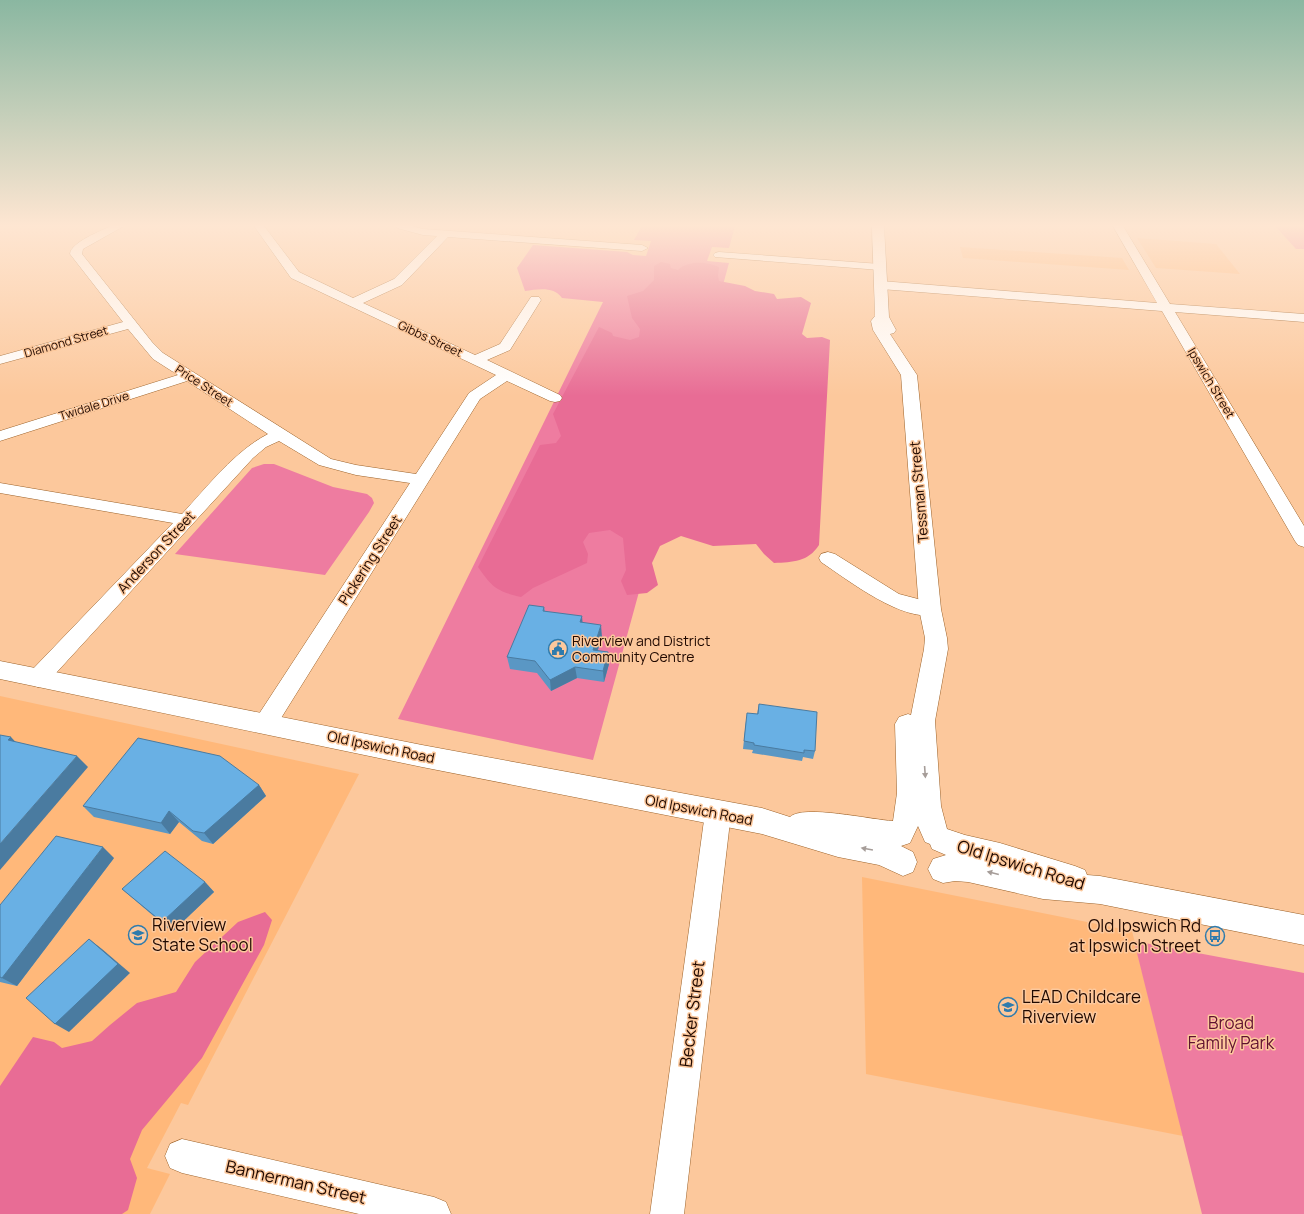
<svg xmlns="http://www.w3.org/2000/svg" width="1304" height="1214" viewBox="0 0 1304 1214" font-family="Manrope,sans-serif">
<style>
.built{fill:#ffb87a}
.green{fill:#ee7ca0}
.forest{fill:#e86c95}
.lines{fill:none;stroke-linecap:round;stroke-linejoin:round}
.street-casing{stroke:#9c6229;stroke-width:1}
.secondary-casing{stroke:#9c6229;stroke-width:1}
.street{fill:#fff;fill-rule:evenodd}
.secondary{fill:#fff;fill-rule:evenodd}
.wall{fill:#5a97c4}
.shaded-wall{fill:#4a7ba0}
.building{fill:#69b0e4;stroke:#4a7ba0}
.oneway{fill:#a69d99}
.labels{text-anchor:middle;stroke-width:3;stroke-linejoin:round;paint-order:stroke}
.far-street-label{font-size:12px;fill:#200900;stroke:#fcc89c}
.street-label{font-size:14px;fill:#200900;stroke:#fcc89c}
.poi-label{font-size:14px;fill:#200900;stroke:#fcc89c;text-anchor:start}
.near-street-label{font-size:17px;fill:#200900;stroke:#fcc89c}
.near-poi-label{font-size:17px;fill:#200900;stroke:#fcc89c;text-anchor:start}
.near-park-label{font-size:17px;fill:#5f1030;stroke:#fcc89c}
</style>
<rect width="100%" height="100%" fill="#fcc89c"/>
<g class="built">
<polygon points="1137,238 1216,244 1240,274 1156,268"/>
<polygon points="960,247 1122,258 1129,270 963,258"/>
<polygon points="0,696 359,774 188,1105 181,1103 147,1168 170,1174 150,1214 0,1214"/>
<polygon points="862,877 1132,931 1183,1136 866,1074"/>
</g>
<g class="green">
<path d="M642 226H735L729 248 712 247 707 261 729 263 593 760 398 719 603 302 562 298C554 286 538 289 525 291L517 268 533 245 627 252 633 255 646 256 651 241 634 240Z"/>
<polygon points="1275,226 1304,226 1304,249 1296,249"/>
<polygon points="264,464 274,464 333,487 367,494 372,498 374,503 369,512 325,575 175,554 252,468"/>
<polygon points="1134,941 1304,973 1304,1214 1202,1214"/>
</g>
<g class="forest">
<path d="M661 262 670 264 671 268 678 270C689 260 707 262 719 267L718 276 719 281 745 286 755 291 774 294 777 299 801 297 811 303 802 334 807 338 822 337 830 340 819 545C808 562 793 562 774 563L764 554 756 544 713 546 681 536 660 546 652 563 658 585 647 593 627 595 621 581 626 570 623 538 610 530 589 533 583 542 588 554 587 563 533 588 521 597C496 591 492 587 478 567L540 445 556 443 561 436 553 414 599 327 612 333 613 336 630 340 639 337 640 329 632 318 627 296 643 291 654 280V266Z"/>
<polygon points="265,912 272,920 264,945 202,1058 142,1130 130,1159 137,1178 128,1210 122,1214 0,1214 0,1086 33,1037 54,1042 62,1048 92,1041 110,1025 137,1003 176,992 195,962 238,922"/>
</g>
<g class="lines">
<defs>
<g id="street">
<path d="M111 226H124L83 249 82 254 152 342 163 353 331 459 356 465 416 474 469 393 496 375 291 278 254 226H264L299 272 353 298 394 279 437 236 423 235 397 228 396 226H412L423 229 642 245 648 248 642 251 448 237 402 285 363 303 475 355 500 344 531 297H539L541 300 510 350 487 360 560 395 562 398 560 401 555 402 550 401 507 381 480 399 273 731 265 733 257 731 254 724 257 717 410 483 356 475 319 465 279 441 266 447 253 458 46 684 38 687 30 684 27 678 30 672 173 523 0 493V483L182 514C208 486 235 451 268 434L187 381 0 441V431L178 375 153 359 128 329 0 364V356L123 322 70 254C71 242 101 231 111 226Z"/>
<polygon points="1113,226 1123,226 1170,304 1304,314 1304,322 1175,312 1304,526 1304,547 1298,545 1295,541 1162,311 881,289 877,288 875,285 877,282 881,281 1157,303"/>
<polygon points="719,252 880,264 884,265 886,267 884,269 880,270 715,257 713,255 715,253"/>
<path d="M828 552 835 554 899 594 937 604 940 609 937 614C904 624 848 580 821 562L819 558 821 554Z"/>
<polygon points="718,802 727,805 731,813 684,1214 650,1214 705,813 709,805"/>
<polygon points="182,1139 434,1197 446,1202 451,1214 359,1214 182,1173 170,1168 165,1156 170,1144"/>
</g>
<path id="secondary" d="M872 226H884L889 317 896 330 894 333 890 334 917 375 941 609 947 638 948 649 935 721 941 806 947 829 965 835 1000 843 1075 866 1085 870 1087 875 1100 876 1304 915V945L1100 904 1043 899 968 882 955 881 943 883 933 879 928 869 933 859 946 855 932 849 930 844 925 842 918 826 910 843 901 846 913 852 917 862 913 872 903 876 879 865 838 857 762 834 422 767 0 679V661L422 745 762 808 790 817C802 804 873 820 893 821L897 793 895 724 899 717 908 714 911 715 924 649 925 638 919 609 901 375 873 330 871 321 875 316Z"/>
</defs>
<use href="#street" class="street-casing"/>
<use href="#secondary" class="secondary-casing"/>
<use href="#street" class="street"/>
<use href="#secondary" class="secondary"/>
</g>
<g class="wall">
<polygon points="544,607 545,611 583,623 602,637 598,650 609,664 604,682 577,678 551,691 537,673 510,669 507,657"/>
<polygon points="759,704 815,751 813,759 803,757 802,761 752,753 753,750 743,749 746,721 757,714"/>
<polygon points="259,785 266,796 213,844 202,841 179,822 170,834 94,817 83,806"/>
<polygon points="114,858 17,986 0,982 0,905"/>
<polygon points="205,882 214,892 172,932 122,889"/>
</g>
<g class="shaded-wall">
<polygon points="582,616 583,628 580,622"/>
<polygon points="601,625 602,637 594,661 593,650"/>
<polygon points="608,652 609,664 604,682 603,671"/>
<polygon points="575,667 577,678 551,691 550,680"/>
<polygon points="11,737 22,749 8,740"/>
<polygon points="77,756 88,767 0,870 0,844"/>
<polygon points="259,785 266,796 213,844 204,833"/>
<polygon points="169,811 179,822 170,834 161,823"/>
<polygon points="103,847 114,858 17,986 2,978"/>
<polygon points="205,882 214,892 172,932 162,922"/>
<polygon points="89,939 102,949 130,973 69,1032 55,1024"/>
</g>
<g class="building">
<polygon points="529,605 544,607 543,611 582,616 580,622 601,625 593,650 608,652 603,671 575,667 550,680 535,661 507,657"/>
<polygon points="759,704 817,712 815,751 804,750 804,753 754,745 754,743 744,741 747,713 758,714"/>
<polygon points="0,735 11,737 8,740 77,756 0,844"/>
<polygon points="138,738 220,756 259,785 204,833 193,831 169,811 161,823 83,806"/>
<polygon points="56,836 103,847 2,978 0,977 0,905"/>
<polygon points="165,851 205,882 162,922 122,889"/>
<polygon points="89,939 118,964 55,1024 26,998"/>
</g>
<defs><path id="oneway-solid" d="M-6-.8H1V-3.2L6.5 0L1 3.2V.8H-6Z"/></defs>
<g class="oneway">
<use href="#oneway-solid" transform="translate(925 772) rotate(86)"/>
<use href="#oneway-solid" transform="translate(867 849) rotate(-170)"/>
<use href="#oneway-solid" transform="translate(993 873) rotate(-166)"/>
</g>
<linearGradient id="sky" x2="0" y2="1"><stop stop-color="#8ab7a1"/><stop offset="0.57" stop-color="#fee6d2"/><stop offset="1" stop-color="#fee6d2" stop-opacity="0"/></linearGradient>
<rect width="1304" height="396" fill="url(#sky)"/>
<defs>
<symbol id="civic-ring" viewBox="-11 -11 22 22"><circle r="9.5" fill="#fcc89c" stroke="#2e7bad" stroke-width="1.5"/><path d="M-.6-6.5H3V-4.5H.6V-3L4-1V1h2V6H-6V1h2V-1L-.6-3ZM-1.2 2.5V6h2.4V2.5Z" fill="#2e7bad"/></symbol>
<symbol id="school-ring" viewBox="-11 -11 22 22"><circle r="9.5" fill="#fcc89c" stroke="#2e7bad" stroke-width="1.5"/><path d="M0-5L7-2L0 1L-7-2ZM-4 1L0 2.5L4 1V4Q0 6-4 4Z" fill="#2e7bad"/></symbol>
<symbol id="bus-ring" viewBox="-11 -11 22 22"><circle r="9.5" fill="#fcc89c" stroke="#2e7bad" stroke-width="1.5"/><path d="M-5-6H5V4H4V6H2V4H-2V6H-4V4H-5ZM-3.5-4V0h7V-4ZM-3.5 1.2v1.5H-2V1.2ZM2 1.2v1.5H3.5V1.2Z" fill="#2e7bad"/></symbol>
</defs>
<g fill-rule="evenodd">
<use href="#civic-ring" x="547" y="638" width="22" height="22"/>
<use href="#school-ring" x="127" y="924" width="22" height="22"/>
<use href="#bus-ring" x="1204" y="925" width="22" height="22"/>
<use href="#school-ring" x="997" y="996" width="22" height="22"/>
</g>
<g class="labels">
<g class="far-street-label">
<text transform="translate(430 339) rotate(25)" y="4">Gibbs Street</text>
<text transform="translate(66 342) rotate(-16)" y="4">Diamond Street</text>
<text transform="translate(1211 383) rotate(59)" y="4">Ipswich Street</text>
<text transform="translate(204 386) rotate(33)" y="4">Price Street</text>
<text transform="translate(94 406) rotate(-17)" y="4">Twidale Drive</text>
</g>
<g class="street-label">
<text transform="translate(919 492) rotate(-95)" y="5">Tessman Street</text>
<text transform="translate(156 552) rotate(-47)" y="5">Anderson Street</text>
<text transform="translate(370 560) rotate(-57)" y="5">Pickering Street</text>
<text transform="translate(381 747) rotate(12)" y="5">Old Ipswich Road</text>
<text transform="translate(699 810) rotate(11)" y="5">Old Ipswich Road</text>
</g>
<g class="poi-label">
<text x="572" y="646">Riverview and District<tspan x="572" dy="16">Community Centre</tspan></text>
</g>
<g class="near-street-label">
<text transform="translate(1021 865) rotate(17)" y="6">Old Ipswich Road</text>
<text transform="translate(692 1014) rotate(-83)" y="6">Becker Street</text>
<text transform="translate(296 1182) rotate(13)" y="6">Bannerman Street</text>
</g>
<g class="near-poi-label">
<text x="152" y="931">Riverview<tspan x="152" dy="20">State School</tspan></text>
<text x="1201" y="932" text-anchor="end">Old Ipswich Rd<tspan x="1201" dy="20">at Ipswich Street</tspan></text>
<text x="1022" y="1003">LEAD Childcare<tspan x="1022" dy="20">Riverview</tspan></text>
</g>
<g class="near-park-label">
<text x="1231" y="1029">Broad<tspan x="1231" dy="20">Family Park</tspan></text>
</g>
</g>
</svg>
